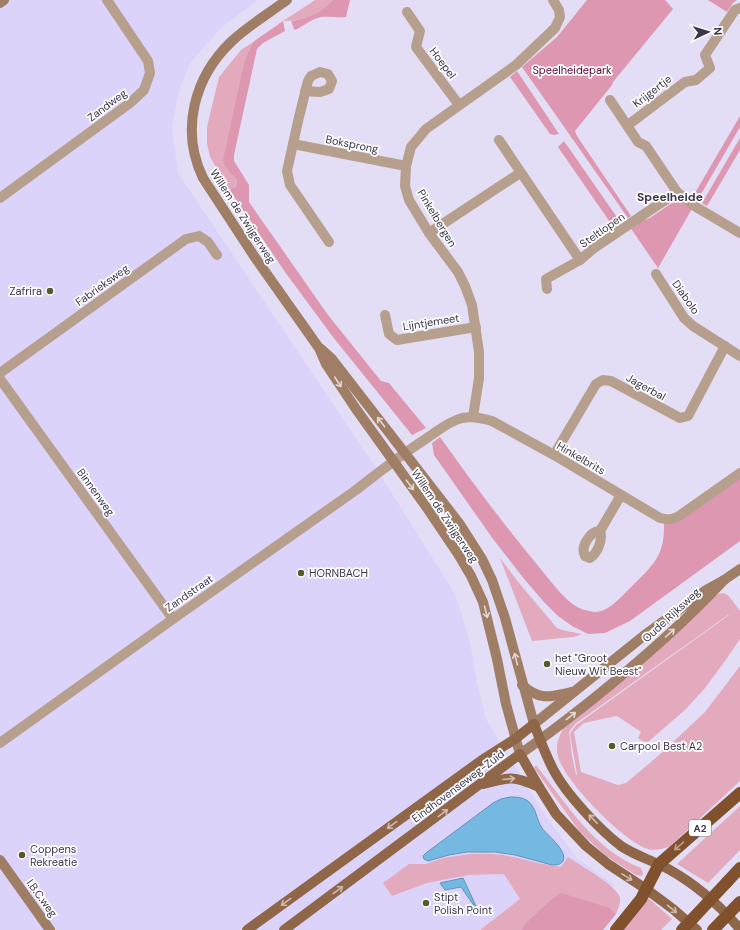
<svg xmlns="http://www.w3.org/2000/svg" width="740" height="930" viewBox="0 0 740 930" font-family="'DM Sans',sans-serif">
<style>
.built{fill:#dcd3fb}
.green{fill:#e3aabe;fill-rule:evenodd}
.forest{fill:#de97b1}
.water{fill:#75b9e2;stroke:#6492b5}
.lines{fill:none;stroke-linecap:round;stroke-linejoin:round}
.street{stroke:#b79f8e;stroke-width:10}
.secondary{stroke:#a07e65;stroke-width:10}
.primary{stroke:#906648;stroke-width:10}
.highway{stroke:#81512d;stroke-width:12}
.highway-bridge{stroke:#81512d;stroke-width:12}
.oneway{stroke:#e2d8d1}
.oneway2{stroke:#cdbaad}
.oneway3{stroke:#ba9f8c}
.poi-dot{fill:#545b2a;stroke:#fff;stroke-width:1.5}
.labels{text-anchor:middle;stroke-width:3.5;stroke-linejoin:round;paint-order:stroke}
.shield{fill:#fff;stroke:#767282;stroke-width:1}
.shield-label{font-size:10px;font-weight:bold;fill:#3c364d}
.street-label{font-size:11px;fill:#3c364d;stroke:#fff}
.park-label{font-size:11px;fill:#5c0733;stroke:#fff}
.poi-label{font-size:11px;fill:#3c364d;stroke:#fff;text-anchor:start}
.neighbourhood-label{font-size:12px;font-weight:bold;fill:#3c364d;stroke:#fff}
</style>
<rect width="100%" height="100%" fill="#e3def6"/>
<polygon class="built" points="0,0 258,0 221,28 190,63 178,94 172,129 178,173 374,465 455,594 466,628 472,652 476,678 486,719 543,812 577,858 614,885 573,930 0,930"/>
<g class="green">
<path d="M315 0H333C322 15 301 21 283 21Z"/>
<polygon points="253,42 245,59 225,167 237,180 236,187 229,189 210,157 207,144 207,127 210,114 219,77 241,50"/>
<polygon points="500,558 519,583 557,628 562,630 582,634 574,637 532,641"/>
<path d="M723 593 728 595 740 611V639L725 661 705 688 686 709 648 742 642 741 638 738 641 732 617 716 584 723 574 732 581 772 618 785 626 783 658 756 705 712 740 666V781L669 847C661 849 655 851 648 849 624 842 563 780 558 756 555 745 559 736 564 727L714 596 718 594ZM729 615 576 725 571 732 570 735 577 774 576 775 572 756 569 732 575 724 728 615Z"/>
<path d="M536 765C566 803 594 850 641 868L643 873 642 876 636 875 606 856 580 832 534 768Z"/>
<polygon points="740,806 740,850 708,883 677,864"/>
<path d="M470 854C482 854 495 853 508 856 525 859 542 865 561 867L568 857C579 865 618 886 620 898 621 903 618 909 616 914L610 908 548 902 523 926 522 930H480L520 899 504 874 468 875 427 883 392 896 383 883 409 864H426L444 858Z"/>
<polygon points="647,897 672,919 661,930 619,930"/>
</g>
<g class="forest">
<path d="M333 0H350L346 17C337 18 329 16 321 17 311 19 304 26 295 30L294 29 291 21C306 19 324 12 333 0Z"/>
<polygon points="587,0 665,0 673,9 613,82 612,85 575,131 577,136 631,216 628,218 522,67 557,37"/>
<polygon points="708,0 737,0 733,3 727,12"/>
<polygon points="283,21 285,31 263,43 257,49 234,155 234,161 249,185 249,202 328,315 381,381 389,383 426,428 412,435 333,337 285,272 229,189 236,187 237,180 225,167 223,160 245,59 253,42"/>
<polygon points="517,71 559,134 554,135 550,134 510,77"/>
<polygon points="740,116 740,127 697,201 692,198"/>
<polygon points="740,138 740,150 707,206 702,203"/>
<polygon points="564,141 621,223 614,228 558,147"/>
<polygon points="676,200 680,200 693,207 658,268 630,227 641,221 650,218"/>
<path d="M440 437C472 482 504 525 539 567 550 580 561 596 574 605 580 609 587 611 594 612 608 613 622 596 631 587 653 565 665 556 664 523L740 476V541L630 621 605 633 588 634 572 626 558 616 544 602 525 580 493 539 434 455 432 443Z"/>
<polygon points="561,893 610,908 616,914 603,930 522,930 523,926 548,902"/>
</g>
<g class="water">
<path d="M510 797C516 797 522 797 528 801 537 809 536 819 542 828 548 836 568 851 563 861 560 865 557 865 552 865L515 855 495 852H467L449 855 428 861 424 859 423 856 426 853 493 803 501 799Z"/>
<polygon points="463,878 476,906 475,907 461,887 445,890 440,883"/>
</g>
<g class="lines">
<g class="street">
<polyline points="407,12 420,31 416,47 459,105"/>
<polyline points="305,91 320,92 329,89 332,81 328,74 320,72 311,76 308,81 299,117 287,171 290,185 329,242"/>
<polyline points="610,100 638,142 646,146 677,192 696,207 740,233"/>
<polyline points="628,125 685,82 696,80 710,68 705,55 735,10 740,8"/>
<polyline points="499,140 580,260 546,279 547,289"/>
<polyline points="293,144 406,166"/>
<polyline points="0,198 130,103 144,90 150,73 148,61 107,0"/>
<polyline points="429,233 520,173"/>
<polyline points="580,260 594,248 677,192"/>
<polyline points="656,274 684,318 693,326 740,356"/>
<polyline points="385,315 389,334 397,340 476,327"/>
<polyline points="0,373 186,239 199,236 208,242 217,255"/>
<polyline points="0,379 173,619"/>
<polyline points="473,417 479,378 479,352 472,305 465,286 458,272 429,233 409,200 405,186 406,166 411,147 426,129 516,65 555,28 560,17 559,10 553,0"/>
<polyline points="554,455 596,384 603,380 611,381 680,418 688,416 725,346"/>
<path d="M600 531C603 539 598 553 590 558L585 556C580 547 590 531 600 531L621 495"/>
<path d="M0 743 173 619 356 490C380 471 404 453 430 436 440 429 450 421 462 418 472 416 482 418 492 421L554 455 660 518C668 520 672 520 679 516L740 473"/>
</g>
<g class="secondary">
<path d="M287 0C269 13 248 26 232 41 194 77 180 130 203 178L254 256 319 348 326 364 356 409 427 508 458 554 471 576 483 602 497 659 506 704 520 754C545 737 569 718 593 699 639 662 684 623 724 580"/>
<polyline points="0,3 4,0"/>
<polyline points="321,349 332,359 459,523 482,559 492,580 505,618 534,724 646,634 706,590 724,580 740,569"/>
<path d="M522 685C540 701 550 697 572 692"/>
<polyline points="0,860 50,930"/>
</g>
<g class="primary">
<path d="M483 784C508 777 514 775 539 787"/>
<path d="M247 930 482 760 515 739 534 724C540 740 546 756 554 771 567 795 600 830 621 846 636 856 654 861 670 870 695 884 721 907 740 929"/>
<polyline points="284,930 520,754 539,787 556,814 586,846 608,864 646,889 673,909 697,930"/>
</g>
<g class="highway">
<polyline points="727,882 740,868"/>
<polyline points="616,930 641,899 659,864 740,793"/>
</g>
<g class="highway-bridge">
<polyline points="682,930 727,882"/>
<polyline points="713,930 740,902"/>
</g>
</g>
<defs><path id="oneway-shaft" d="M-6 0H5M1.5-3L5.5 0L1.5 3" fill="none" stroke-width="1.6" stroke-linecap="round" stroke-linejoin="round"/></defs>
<g class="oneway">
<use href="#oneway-shaft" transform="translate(338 382) rotate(57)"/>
<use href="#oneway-shaft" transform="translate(381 422) rotate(-128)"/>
<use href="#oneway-shaft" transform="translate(410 485) rotate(53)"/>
<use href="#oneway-shaft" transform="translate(486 612) rotate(76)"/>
<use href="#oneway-shaft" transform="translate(670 633) rotate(-42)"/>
<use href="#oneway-shaft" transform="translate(516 659) rotate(-104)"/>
<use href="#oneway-shaft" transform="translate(571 716) rotate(-38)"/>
</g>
<g class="oneway2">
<use href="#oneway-shaft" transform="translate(509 779) rotate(-5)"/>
<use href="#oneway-shaft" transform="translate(443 813) rotate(-37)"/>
<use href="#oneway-shaft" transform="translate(593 819) rotate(-134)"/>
<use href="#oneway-shaft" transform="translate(392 825) rotate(144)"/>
<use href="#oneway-shaft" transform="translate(627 877) rotate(32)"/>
<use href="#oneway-shaft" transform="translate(338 890) rotate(-36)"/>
<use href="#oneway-shaft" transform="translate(286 902) rotate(144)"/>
<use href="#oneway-shaft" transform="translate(672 909) rotate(39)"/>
</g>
<use class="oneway3" href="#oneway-shaft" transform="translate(679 846) rotate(139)"/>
<g class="poi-dot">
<circle cx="50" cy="291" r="4"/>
<circle cx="301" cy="573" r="4"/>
<circle cx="547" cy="664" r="4"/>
<circle cx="612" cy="746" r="4"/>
<circle cx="22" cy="855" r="4"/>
<circle cx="426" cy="903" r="4"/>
</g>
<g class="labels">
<rect class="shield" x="689" y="820" width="22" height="16" rx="3"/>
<g class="shield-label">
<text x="700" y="832">A2</text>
</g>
<g class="street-label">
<text transform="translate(443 63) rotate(53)" y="4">Hoepel</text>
<text transform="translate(652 91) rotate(-38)" y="4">Krijgertje</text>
<text transform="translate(107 105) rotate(-37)" y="4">Zandweg</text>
<text transform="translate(352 144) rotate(11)" y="4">Boksprong</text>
<text transform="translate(243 216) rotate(57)" y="4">Willem de Zwijgerweg</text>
<text transform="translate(437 218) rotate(59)" y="4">Pinkelbergen</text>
<text transform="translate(602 230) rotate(-35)" y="4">Steltlopen</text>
<text transform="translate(102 285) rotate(-36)" y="4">Fabrieksweg</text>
<text transform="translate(686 297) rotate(55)" y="4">Diabolo</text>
<text transform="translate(431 322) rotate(-9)" y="4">Lijntjemeet</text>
<text transform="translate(646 387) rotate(29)" y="4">Jagerbal</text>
<text transform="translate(581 458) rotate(30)" y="4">Hinkelbrits</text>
<text transform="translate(96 492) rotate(54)" y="4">Binnenweg</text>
<text transform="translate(445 516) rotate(56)" y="4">Willem de Zwijgerweg</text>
<text transform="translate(189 593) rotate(-35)" y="4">Zandstraat</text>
<text transform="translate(671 615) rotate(-43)" y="4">Oude Rijksweg</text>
<text transform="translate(458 786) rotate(-37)" y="4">Eindhovenseweg-Zuid</text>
<text transform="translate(42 898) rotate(54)" y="4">I.B.C.weg</text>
</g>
<g class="park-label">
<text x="572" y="74">Speelheidepark</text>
</g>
<g class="poi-label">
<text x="42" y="295" text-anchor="end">Zafrira</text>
<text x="309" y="577">HORNBACH</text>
<text x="555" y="662">het "Groot<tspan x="555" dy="13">Nieuw Wit Beest"</tspan></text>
<text x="620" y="750">Carpool Best A2</text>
<text x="30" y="853">Coppens<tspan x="30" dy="13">Rekreatie</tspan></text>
<text x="434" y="901">Stipt<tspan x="434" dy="13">Polish Point</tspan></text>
</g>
<g class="neighbourhood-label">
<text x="670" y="201">Speelheide</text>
</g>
</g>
<g transform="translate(708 32) rotate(86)" stroke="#ffffff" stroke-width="3" paint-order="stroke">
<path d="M0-3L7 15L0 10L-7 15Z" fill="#3c364d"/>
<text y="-6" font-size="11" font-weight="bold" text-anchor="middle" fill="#3c364d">N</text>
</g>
</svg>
